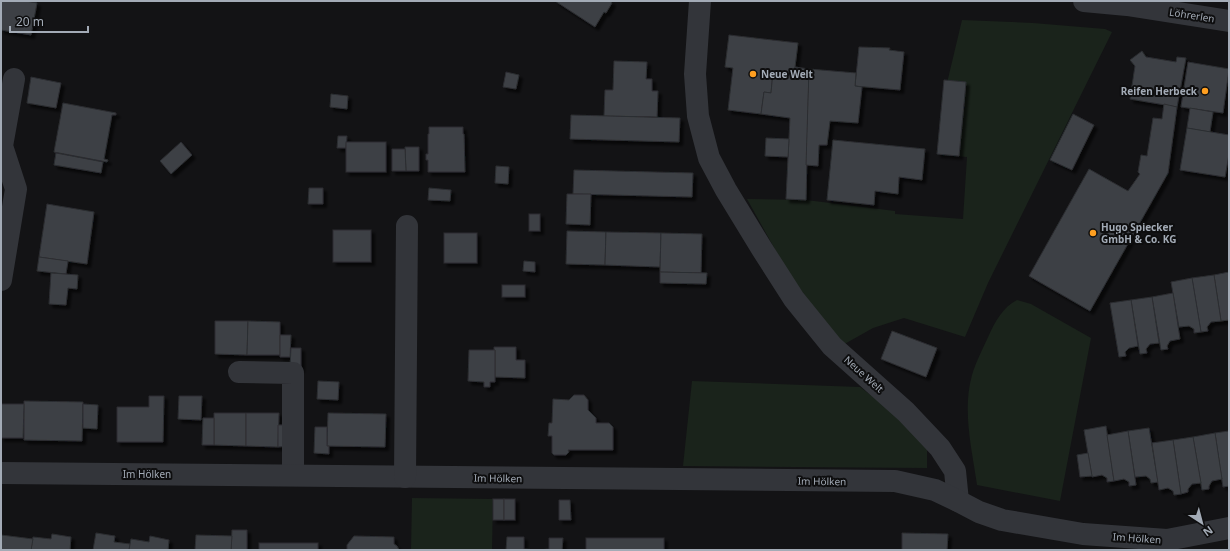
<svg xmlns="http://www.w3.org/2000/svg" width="1230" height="551" viewBox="0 0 1230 551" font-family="'Noto Sans',sans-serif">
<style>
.green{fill:#1a231b}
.building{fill:#3e4145;stroke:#2c2d31;filter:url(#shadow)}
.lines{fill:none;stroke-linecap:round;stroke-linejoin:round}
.minor{stroke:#33353a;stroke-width:22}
.poi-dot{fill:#ff9f20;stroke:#0e0e0f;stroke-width:1.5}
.labels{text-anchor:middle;stroke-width:4;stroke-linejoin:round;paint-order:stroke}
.street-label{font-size:10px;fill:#a3abb6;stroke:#0e0e0f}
.poi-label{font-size:10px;font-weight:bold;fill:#a3abb6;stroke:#0e0e0f;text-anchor:start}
</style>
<defs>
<filter id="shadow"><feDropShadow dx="3.5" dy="3.5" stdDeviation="1" flood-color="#0009"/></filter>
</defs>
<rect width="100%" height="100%" fill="#131315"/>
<g class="green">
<polygon points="962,20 1033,23 1105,29 1112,32 988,283 965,337 904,318 873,328 841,346 786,269 747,199 806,200 895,211 895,214 963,219 967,157 940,155 947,83"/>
<path d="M1017 300 1031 304 1091 338 1060 501 977 485C972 449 962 411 972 375 976 362 983 348 989 335 995 322 1003 307 1017 300Z"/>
<polygon points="692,381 860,387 905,421 927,446 927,468 683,466"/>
<polygon points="412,498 493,499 492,550 411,550"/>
</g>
<g class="building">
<polygon points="1,1 25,1 37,3 31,35 1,30"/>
<polygon points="555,1 611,1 611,2 612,3 606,13 604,12 595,27"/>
<polygon points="729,35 798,43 794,75 773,72 771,93 764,92 761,114 728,110 733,68 725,67"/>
<polygon points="859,47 890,48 889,50 904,52 900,90 855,86"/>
<polygon points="1142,51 1146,57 1176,62 1177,57 1186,58 1177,107 1130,99 1135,66 1130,60"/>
<polygon points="614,61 647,62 646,79 652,79 652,91 658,91 657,117 604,116 605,90 613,90"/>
<polygon points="1188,62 1229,69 1223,113 1181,107"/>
<polygon points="795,67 809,69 806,200 786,199 790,118 761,114 764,92 771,93 773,72 794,75"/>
<polygon points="809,69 856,73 855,86 862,87 858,123 830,121 827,145 819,145 818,166 806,165"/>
<polygon points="506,72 519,75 516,89 503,87"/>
<polygon points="31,77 61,83 56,108 27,103"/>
<polygon points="944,80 966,82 959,156 937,154"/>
<polygon points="331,94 348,96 347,109 330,107"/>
<polygon points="63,103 116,113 116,115 112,115 104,159 108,160 107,162 54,152"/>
<polygon points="1164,104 1177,107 1168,173 1090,311 1029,276 1089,169 1128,191 1140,174 1138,172 1141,155 1147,156 1153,118 1162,119"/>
<polygon points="1190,108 1213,112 1210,132 1187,128"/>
<polygon points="1073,114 1094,125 1072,170 1050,160"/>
<polygon points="571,115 680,118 679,142 570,139"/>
<polygon points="429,127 463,127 463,134 464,134 465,172 428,172 428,160 426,160 426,154 428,154 428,134 429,134"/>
<polygon points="1187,128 1229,135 1229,154 1225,177 1180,170"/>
<polygon points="338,136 347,136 346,148 337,148"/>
<polygon points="766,138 789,139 788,157 765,156"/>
<polygon points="833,140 925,149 922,180 899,177 898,194 875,191 874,205 827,200"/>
<polygon points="181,142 192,155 171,174 160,161"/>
<rect x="346" y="142" width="40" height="30"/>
<polygon points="405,147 419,147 419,171 406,171"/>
<polygon points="392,149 405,149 406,171 392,171"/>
<polygon points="56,153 103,162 101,173 54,165"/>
<polygon points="496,166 509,167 508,184 495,183"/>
<polygon points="574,170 693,173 692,197 573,194"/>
<polygon points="309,188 323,188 323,204 308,204"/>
<polygon points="429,188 451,190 450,201 428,200"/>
<polygon points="567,194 591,194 590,225 566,224"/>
<polygon points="47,204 94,212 87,264 39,257"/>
<rect x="529" y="214" width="11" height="17"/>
<rect x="333" y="230" width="38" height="32"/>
<polygon points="567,231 606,232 605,265 566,264"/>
<polygon points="606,232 661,233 660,267 605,265"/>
<rect x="444" y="233" width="33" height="30"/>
<polygon points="661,233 702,234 701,273 660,272"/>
<polygon points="39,257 68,261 66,274 37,271"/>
<polygon points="524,261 535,262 535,272 523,271"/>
<polygon points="660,272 707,273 706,284 660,283"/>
<polygon points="1229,272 1229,320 1221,321 1214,275"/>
<polygon points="51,273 78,275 77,289 68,288 66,305 49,304"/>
<polygon points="1214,275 1221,321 1211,322 1207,327 1208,331 1201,332 1192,278"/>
<polygon points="1192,278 1201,332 1194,333 1194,329 1189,326 1179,327 1171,282"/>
<rect x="502" y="285" width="23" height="12"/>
<polygon points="1173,293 1180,339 1170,341 1167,346 1168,349 1161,350 1152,297"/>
<polygon points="1152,297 1159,343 1150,344 1146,349 1147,353 1140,354 1131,300"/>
<polygon points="1131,300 1138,346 1129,348 1125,352 1126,356 1119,357 1110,303"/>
<polygon points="215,321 248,321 247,355 215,354"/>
<polygon points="248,321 280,322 280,355 247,355"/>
<polygon points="892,331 937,348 926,377 881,359"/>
<polygon points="280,335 291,335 290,357 280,357"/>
<polygon points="494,347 516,347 516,360 525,360 525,378 495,377 495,350 494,350"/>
<polygon points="291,348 301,348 301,369 290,369"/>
<polygon points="469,350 495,350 495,382 490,382 490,387 484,387 484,382 468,381"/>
<polygon points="318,381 339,382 338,400 317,399"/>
<polygon points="574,395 584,395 588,400 588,410 596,418 596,423 609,423 613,427 613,450 568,450 569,452 566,455 554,455 552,453 552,436 548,436 549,423 552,423 553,399 569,400"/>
<polygon points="149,396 164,396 163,442 117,442 117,407 149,407"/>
<polygon points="179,396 202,396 201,420 178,419"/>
<polygon points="24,401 83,402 82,441 24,440"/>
<polygon points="1,404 24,404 23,438 1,438"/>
<polygon points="83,404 98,405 97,429 83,428"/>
<polygon points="214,413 246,413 246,446 214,445"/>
<polygon points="246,413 279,413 278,447 246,446"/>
<polygon points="328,413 386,414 385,447 327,446"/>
<polygon points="203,418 214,418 214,445 202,445"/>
<polygon points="278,425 289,425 289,446 278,447"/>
<polygon points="1106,426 1114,481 1107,482 1107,478 1102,475 1092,477 1084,430"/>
<polygon points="315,427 327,427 327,446 329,446 329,454 314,453"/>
<polygon points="1149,428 1158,482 1151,483 1150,479 1146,476 1135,477 1128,431"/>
<polygon points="1128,431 1136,485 1129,486 1129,482 1124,479 1114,481 1107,435"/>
<polygon points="1229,431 1229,486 1223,487 1215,433"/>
<polygon points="1215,433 1222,479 1212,481 1209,486 1209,489 1202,490 1193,437"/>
<polygon points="1193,437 1201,483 1192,484 1188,489 1188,492 1181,494 1173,440"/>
<polygon points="1173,440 1181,494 1174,495 1173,491 1168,488 1159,490 1152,443"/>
<polygon points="1088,453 1092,476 1080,477 1077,455"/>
<rect x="493" y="499" width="11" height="21"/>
<rect x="504" y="499" width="11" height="21"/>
<polygon points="559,500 570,500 571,520 559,520"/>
<polygon points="232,530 247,530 247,550 231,550"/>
<polygon points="96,533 115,536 114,542 130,544 129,550 93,550"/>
<polygon points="902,533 948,534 947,550 902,550"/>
<polygon points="52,534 71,537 70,550 31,550 33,537 51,539"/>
<polygon points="1,535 33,539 31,550 1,550"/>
<polygon points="196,535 232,536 231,550 195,550"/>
<polygon points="150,536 169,540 168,550 129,550 131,539 149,542"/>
<polygon points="354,536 394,537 394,544 397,546 399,550 347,550 347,545"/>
<polygon points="507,537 524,537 524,549 538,550 506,550"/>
<polygon points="549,538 563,538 562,550 538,550 549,549"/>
<rect x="586" y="538" width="78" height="12"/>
<rect x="259" y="543" width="59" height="7"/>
</g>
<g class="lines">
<g class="minor">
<polyline points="700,1 695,74 698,116 709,158 726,190 762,249 794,299 832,346 906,412 940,448 955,471 958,501"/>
<polyline points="1084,1 1127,5 1229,21"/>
<polyline points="1,280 16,189 2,146 14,79"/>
<polyline points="239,372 293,373 293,475"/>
<polyline points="1,473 895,481 935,490 958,501 979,512 1002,520 1083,534 1167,540 1229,528"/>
<polyline points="405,477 407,226"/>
</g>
</g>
<g class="poi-dot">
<circle cx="753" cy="74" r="4"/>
<circle cx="1205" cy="91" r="4"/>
<circle cx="1093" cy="233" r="4"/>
</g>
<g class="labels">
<g class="street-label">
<text transform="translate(1192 15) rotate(9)" y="4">Löhrerlen</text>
<text transform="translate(864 374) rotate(42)" y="4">Neue Welt</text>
<text x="147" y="478">Im Hölken</text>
<text transform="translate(498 478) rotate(1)" y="4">Im Hölken</text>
<text transform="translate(822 481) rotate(1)" y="4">Im Hölken</text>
<text transform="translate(1137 538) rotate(4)" y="4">Im Hölken</text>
</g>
<g class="poi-label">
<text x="761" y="78">Neue Welt</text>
<text x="1197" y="95" text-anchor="end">Reifen Herbeck</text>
<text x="1101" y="231">Hugo Spiecker<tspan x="1101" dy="12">GmbH &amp; Co. KG</tspan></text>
</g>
</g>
<rect width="1230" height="551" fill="none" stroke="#a3abb6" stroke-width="4"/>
<g transform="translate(1202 523) rotate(144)" stroke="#0e0e0f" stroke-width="3" paint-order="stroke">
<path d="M0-3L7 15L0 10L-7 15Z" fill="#a3abb6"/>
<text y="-6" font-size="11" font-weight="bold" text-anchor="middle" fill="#a3abb6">N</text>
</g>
<path d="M10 26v6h78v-6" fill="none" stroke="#a3abb6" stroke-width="2"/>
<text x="16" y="26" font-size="12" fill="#a3abb6" stroke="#0e0e0f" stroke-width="3" paint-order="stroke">20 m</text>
</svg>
